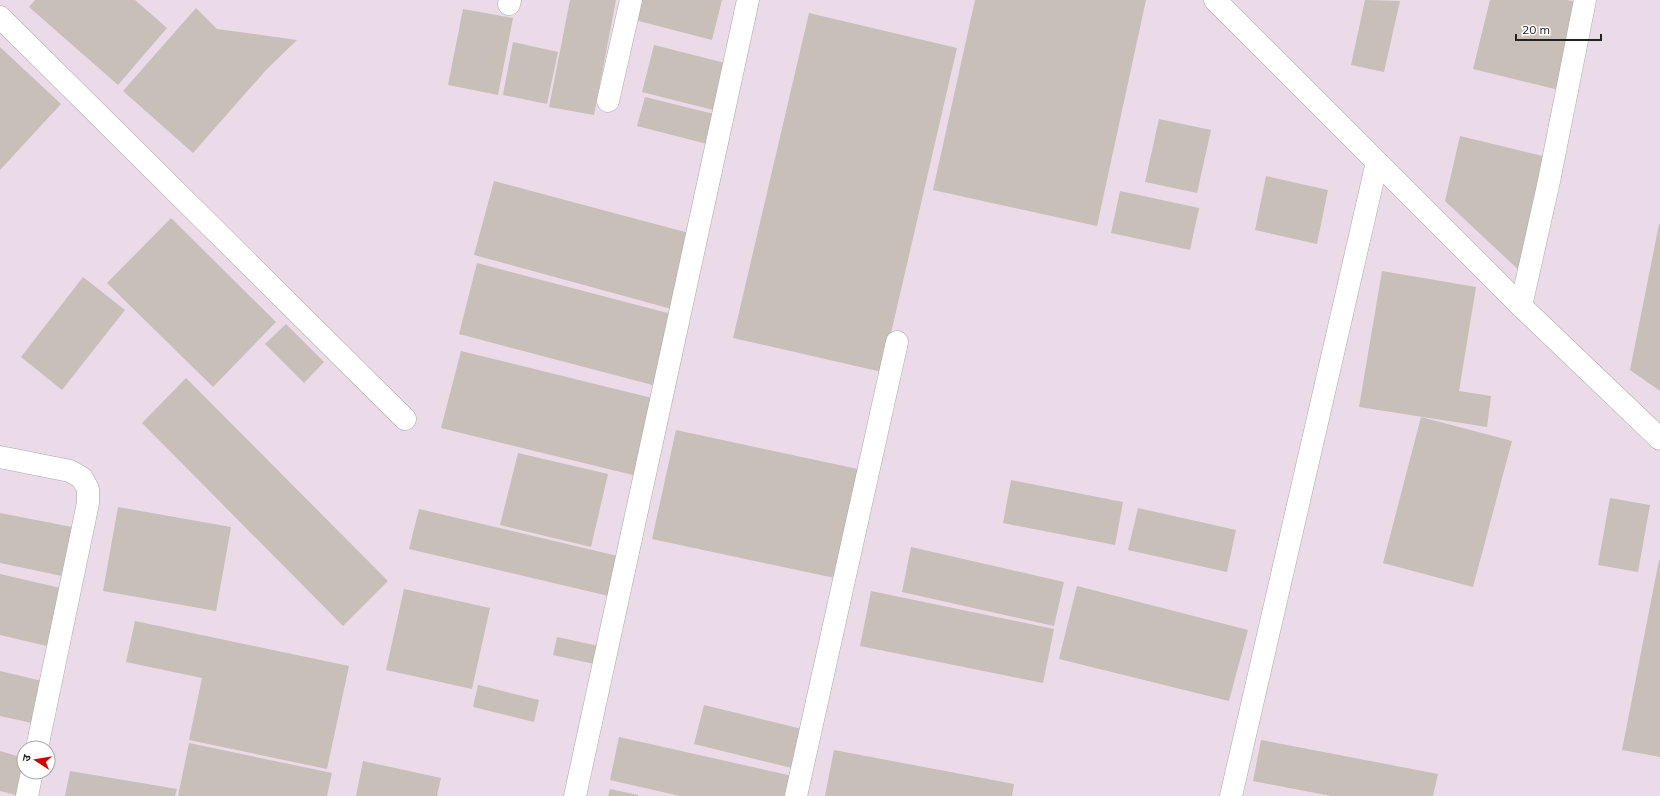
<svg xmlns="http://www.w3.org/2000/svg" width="1660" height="796" viewBox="0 0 1660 796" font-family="Mulish,'Noto Sans Devanagari',sans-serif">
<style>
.industrial{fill:#ebdbe8;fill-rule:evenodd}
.building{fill:#c7bfb8}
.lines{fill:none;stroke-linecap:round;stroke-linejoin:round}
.minor-casing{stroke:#a9a9a9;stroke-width:23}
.minor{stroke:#fff;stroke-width:22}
</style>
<rect width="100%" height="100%" fill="#f2efe9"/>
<path class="industrial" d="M0 0H1660V796H0ZM24 748H48V772H24Z"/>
<g class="building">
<polygon points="35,0 135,0 167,28 118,85 29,7"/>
<polygon points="570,0 616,0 594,115 549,107"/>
<polygon points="636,0 722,0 712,40 631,19"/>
<polygon points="975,0 1146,0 1097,226 933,190"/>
<polygon points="1365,0 1400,1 1384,72 1351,65"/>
<polygon points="1490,0 1567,0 1580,3 1559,90 1473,69"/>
<polygon points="196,8 217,29 297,40 266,70 193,153 123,91"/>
<polygon points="463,9 513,18 498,95 448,85"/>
<polygon points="809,13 957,48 882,372 733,338"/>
<polygon points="513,42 558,52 547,104 503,95"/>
<polygon points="654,45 737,66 725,113 642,92"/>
<polygon points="0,47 61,104 0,170"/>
<polygon points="645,97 718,115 711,145 637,126"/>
<polygon points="1159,119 1211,130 1197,193 1145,182"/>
<polygon points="1460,136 1551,158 1524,275 1445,201"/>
<polygon points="1266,176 1328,190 1317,244 1255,230"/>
<polygon points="494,181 700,236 679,311 474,255"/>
<polygon points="1120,191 1199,208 1190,250 1111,233"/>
<polygon points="171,218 276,322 213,387 107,283"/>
<polygon points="1659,224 1660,224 1660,391 1630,370"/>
<polygon points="477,263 683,317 664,388 459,334"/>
<polygon points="1382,271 1476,287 1459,391 1491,396 1487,427 1359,407"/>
<polygon points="83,277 125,310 62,390 21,357"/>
<polygon points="286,324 324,362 304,383 265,344"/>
<polygon points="461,351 660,400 641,477 441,428"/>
<polygon points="186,378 388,581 343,626 142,423"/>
<polygon points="1421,417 1512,441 1473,587 1383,563"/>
<polygon points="676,430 867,471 844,580 652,539"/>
<polygon points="518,453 608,474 591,547 500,525"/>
<polygon points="1011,480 1123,502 1115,545 1003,523"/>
<polygon points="1610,498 1650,505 1638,572 1598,565"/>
<polygon points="118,507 231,527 216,611 103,591"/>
<polygon points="1138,508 1236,530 1227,572 1128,550"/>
<polygon points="419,509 626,558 617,598 409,549"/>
<polygon points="0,513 72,527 62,576 0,563"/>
<polygon points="911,547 1064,582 1054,626 902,592"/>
<polygon points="1659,560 1660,560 1660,757 1622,750"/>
<polygon points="0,574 65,589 51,647 0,635"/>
<polygon points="1077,586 1248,630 1229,701 1059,659"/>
<polygon points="404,589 490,608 472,689 386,670"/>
<polygon points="871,591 1054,629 1043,683 860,646"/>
<polygon points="135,621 349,666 327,769 189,740 202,678 126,662"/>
<polygon points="557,637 603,647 599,665 553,655"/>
<polygon points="0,671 42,681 32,723 0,716"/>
<polygon points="478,685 539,700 534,722 473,707"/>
<polygon points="704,705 810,731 800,770 694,744"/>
<polygon points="619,737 797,777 793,796 680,796 610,780"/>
<polygon points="1261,740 1438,774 1433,796 1331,796 1253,781"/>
<polygon points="189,743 332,773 327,796 178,796"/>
<polygon points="834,750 1014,784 1012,796 825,796"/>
<polygon points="0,751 24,758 24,767 16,795 0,791"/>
<polygon points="363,761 441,778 437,796 356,796"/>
<polygon points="70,771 177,789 175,796 65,796"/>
<polygon points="610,789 638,795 638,796 608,796"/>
</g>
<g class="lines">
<defs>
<g id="minor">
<polyline points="1215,0 1521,306 1660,439"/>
<polyline points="509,4 510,0"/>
<polyline points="0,17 405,419"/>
<polyline points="608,101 631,0"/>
<polyline points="1521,306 1549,181 1585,0"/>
<polyline points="0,457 70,471 82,478 88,489 88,503 37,748"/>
<polyline points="27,796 32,772"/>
<path d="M575 796C634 531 689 265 748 0"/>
<polyline points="796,796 897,342"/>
<polyline points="1231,796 1377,162"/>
</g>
</defs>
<use href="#minor" class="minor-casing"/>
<use href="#minor" class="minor"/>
</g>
<g transform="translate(36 760) rotate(282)"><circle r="19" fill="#ffffff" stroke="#a7a7a7"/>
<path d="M0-3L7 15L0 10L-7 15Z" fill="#d40000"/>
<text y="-6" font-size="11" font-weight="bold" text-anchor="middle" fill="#222222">उ</text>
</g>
<path d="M1516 34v6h85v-6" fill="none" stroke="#222222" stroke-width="2"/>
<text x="1522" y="34" font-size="12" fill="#222222" stroke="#ffffff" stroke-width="3" paint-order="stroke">20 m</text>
</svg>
